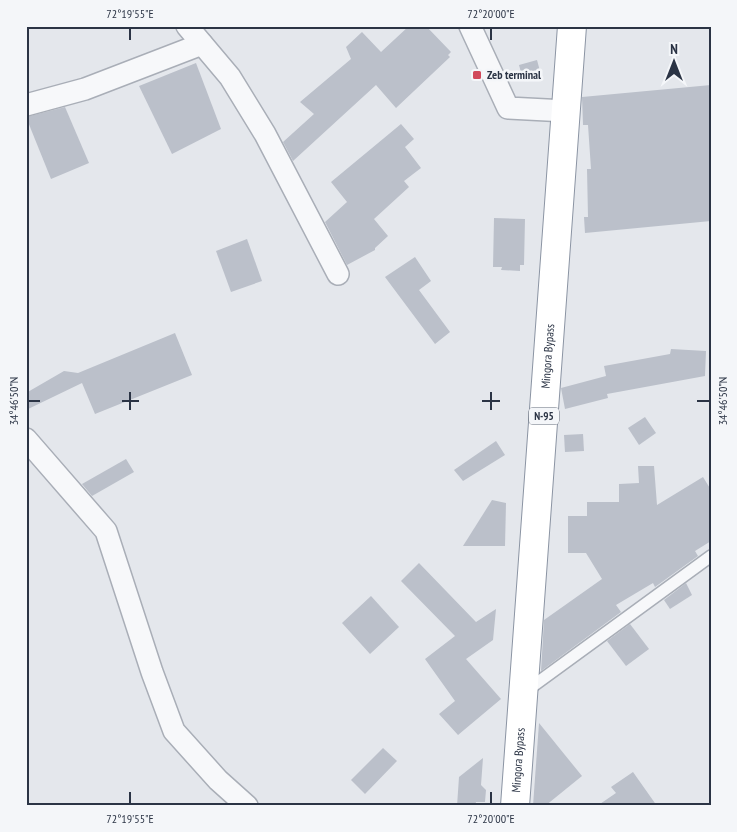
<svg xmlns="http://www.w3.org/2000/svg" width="737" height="832" viewBox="0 0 737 832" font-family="'PT Sans Narrow',sans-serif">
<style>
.building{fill:#bbc0ca}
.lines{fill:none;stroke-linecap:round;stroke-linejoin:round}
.lane-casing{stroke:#a9aeb7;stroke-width:14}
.street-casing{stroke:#a9aeb7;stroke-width:24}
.highway-casing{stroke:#8b94a3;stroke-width:30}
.lane{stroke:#f7f8fa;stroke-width:11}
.street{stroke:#f7f8fa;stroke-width:21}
.highway{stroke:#fff;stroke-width:28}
.ticks{fill:none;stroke:#2b3445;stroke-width:2}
.poi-dot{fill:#d1495b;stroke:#f4f6f9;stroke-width:2}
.labels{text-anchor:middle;stroke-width:5;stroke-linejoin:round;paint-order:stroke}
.shield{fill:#f4f6f9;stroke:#676e7b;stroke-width:1}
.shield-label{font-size:11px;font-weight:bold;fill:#2b3445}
.poi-label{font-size:12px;font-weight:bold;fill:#2b3445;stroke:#f4f6f9;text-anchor:start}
.street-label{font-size:12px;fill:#2b3445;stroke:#f4f6f9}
.neatline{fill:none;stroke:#2b3445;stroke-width:2}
.ticks-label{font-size:12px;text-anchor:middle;fill:#2b3445}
</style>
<rect width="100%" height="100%" fill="#e4e7ec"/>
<g class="building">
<polygon points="409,26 426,26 451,52 448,55 450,57 396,108 376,85 293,161 283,142 314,114 300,102 351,59 346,47 362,32 381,52"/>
<polygon points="537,60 541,75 523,80 519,65"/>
<polygon points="196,63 221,129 172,154 139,86"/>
<polygon points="711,85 711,221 585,233 584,217 588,217 587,169 591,169 588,125 583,125 582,97"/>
<polygon points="65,107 89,163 51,179 26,117"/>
<polygon points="401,124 414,139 405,147 421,168 404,181 409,187 374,219 388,236 375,248 375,250 347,265 325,222 347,202 331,182"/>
<polygon points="494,218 525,219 524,265 520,265 520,271 501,270 502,267 493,267"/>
<polygon points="247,239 262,281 231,292 216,251"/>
<polygon points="415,257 431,281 419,290 450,332 435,344 385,277"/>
<polygon points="175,333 192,375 95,414 82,383 26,410 26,393 64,371 78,373"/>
<polygon points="671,349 706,351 705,376 607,394 608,398 565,409 561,388 606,376 604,366 670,354"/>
<polygon points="645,417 656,433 639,445 628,428"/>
<polygon points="583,434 584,451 565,452 564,435"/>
<polygon points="496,441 505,455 463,481 454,470"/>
<polygon points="126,459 134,472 92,496 82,484"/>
<polygon points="638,466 654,466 657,505 703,477 711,490 711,541 695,551 698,556 655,587 653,583 616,605 621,612 541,671 544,620 602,579 586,553 568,553 568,516 587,516 587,502 619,502 619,484 639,483"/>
<polygon points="492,500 506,503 505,546 463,546"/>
<polygon points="419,563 476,622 496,609 493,640 466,659 501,699 458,735 439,714 455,701 425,659 455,636 401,581"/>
<polygon points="686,583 692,595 670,609 664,600"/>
<polygon points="371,596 399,627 370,654 342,623"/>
<polygon points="630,624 649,649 626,666 607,641"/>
<polygon points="539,723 582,776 545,806 533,806"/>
<polygon points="383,748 397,761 365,794 351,780"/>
<polygon points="483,758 481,785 486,790 485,802 476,802 475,806 457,806 459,777"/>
<polygon points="633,772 657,806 597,806 616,793 611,787"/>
</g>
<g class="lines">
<defs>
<polyline id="lane" points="526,691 711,556"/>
<g id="street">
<polyline points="187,26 230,77 265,134 338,274"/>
<polyline points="470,26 508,108 566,111"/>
<polyline points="26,105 85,89 202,44"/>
<polyline points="26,439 106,531 152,672 174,731 218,780 247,806"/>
</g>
<g id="highway">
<path id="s1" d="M515 806 572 26"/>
</g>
</defs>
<use href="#lane" class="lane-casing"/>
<use href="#street" class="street-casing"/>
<use href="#highway" class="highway-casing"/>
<use href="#lane" class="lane"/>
<use href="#street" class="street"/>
<use href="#highway" class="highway"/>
</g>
<path class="ticks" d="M130 28V40M491 28V40M130 392V410M491 392V410M28 401H40M122 401H139M482 401H500M697 401H710M130 792V804M491 792V804"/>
<rect class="poi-dot" x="472" y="70" width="10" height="10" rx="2.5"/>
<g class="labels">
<rect class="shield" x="529" y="407.5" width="30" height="17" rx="4"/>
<g class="shield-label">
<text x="544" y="420">N-95</text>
</g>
<g class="poi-label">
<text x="487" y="79">Zeb terminal</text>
</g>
<g class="street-label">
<text dy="4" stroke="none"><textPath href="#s1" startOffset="451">Mingora Bypass</textPath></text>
<text dy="4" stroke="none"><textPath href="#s1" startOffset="46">Mingora Bypass</textPath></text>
</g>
</g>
<rect width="737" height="832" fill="none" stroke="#f4f6f9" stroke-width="55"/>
<g transform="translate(674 62)" stroke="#f4f6f9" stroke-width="4" paint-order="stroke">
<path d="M0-4L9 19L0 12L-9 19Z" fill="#2b3445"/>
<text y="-8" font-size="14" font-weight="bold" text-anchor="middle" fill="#2b3445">N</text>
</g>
<rect x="28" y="28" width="682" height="776" class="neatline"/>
<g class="ticks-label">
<text x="130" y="18">72°19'55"E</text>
<text x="491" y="18">72°20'00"E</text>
<text transform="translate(14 401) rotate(-90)" y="4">34°46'50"N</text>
<text transform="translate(723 401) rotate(-90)" y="4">34°46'50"N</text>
<text x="130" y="823">72°19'55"E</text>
<text x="491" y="823">72°20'00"E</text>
</g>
</svg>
